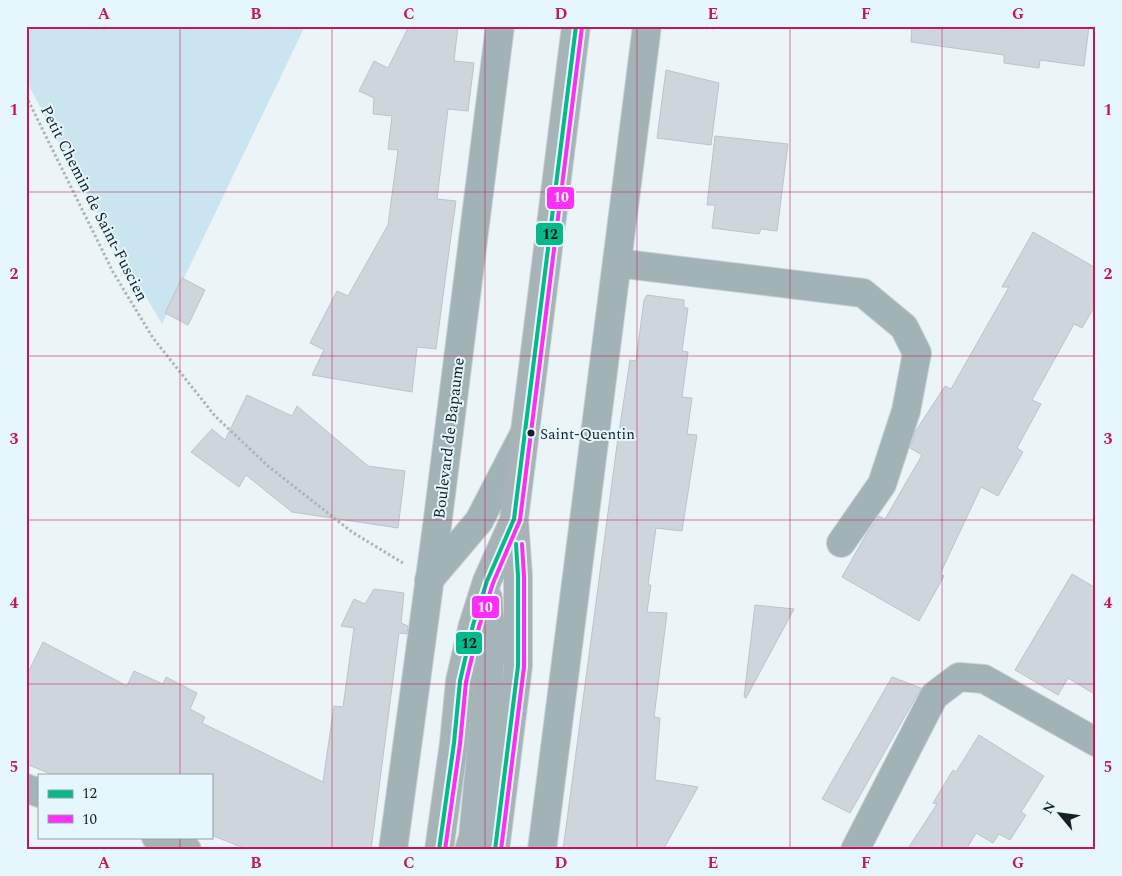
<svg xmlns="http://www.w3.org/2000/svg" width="1122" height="876" viewBox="0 0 1122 876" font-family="Spectral,serif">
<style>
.green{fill:#cae5ef}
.building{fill:#ced6db;stroke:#bcc4c9}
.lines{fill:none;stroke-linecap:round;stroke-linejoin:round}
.minor-casing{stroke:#cad1d5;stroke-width:30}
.major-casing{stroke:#cad1d5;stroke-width:30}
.path{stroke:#aab6b8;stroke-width:3;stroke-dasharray:2.5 2.5;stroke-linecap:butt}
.minor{stroke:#a2b3b5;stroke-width:28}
.major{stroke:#a6b4b7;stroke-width:28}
.bus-1-casing{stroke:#e5f6fd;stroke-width:8}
.bus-2-casing{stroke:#e5f6fd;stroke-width:8}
.bus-1{stroke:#05b98b;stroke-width:4}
.bus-2{stroke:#fe2ef7;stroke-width:4}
.grid{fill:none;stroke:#c2185b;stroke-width:1;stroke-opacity:0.55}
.bus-dot{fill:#162125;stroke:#e5f6fd;stroke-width:2}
.labels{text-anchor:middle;stroke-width:4;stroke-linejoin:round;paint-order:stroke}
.bus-label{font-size:15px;fill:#162125;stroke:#e5f6fd;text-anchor:start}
.street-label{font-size:16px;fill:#162125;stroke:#e5f6fd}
.line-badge{stroke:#e5f6fd;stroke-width:2}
.badge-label{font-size:14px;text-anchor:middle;font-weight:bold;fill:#fff}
.pale-badge-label{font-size:14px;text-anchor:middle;font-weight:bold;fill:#111}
.neatline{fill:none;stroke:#c2185b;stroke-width:2}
.grid-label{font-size:16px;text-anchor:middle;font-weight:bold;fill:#c2185b}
</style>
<rect width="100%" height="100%" fill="#ebf4f7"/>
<polygon class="green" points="26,26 305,26 162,324 82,187 26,80"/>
<g class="building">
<polygon points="409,26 458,26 454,61 474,63 468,111 448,109 437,199 456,201 451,236 436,349 417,347 412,392 312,375 324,350 310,343 337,291 348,296 388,225 398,150 388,149 392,116 373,114 374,98 359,91 374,61 388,68"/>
<polygon points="912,26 1089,26 1084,66 1040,60 1039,68 1004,63 1004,55 911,42"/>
<polygon points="666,70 719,83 711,145 657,138"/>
<polygon points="715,136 788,144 777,231 761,229 759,234 712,228 715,205 707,205"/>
<polygon points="1033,232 1096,268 1096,304 1082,328 1074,324 1032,400 1041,404 1017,448 1023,452 998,496 981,487 940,574 944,576 919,621 842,577 867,533 879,516 885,519 922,455 910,448 915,432 945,386 951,389 1009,287 1002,287"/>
<polygon points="182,278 205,290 188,325 165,313"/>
<polygon points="647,295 684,300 684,308 688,308 682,351 688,352 682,397 692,398 687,434 697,435 682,531 656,528 648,585 651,585 647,612 667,613 654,717 660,718 655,780 698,787 663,850 563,850 617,445 630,360 636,361 644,300"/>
<polygon points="247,395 292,416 297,406 368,466 405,471 398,528 292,512 246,475 239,487 191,452 212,429 225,440"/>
<polygon points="1072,574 1096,588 1096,695 1068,678 1058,695 1015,670"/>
<polygon points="374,589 404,593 401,623 408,626 407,634 399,633 371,850 249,850 211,835 211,775 54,775 26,764 26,677 43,642 127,686 134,671 163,684 166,677 197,693 190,709 205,717 202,723 323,782 334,706 343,707 354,628 341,626 354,599 365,604"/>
<polygon points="755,605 794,609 746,698 744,697"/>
<polygon points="892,677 921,688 850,813 822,799"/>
<polygon points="979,735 1044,776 1021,812 1026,815 1010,840 999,834 993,843 976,833 966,850 907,850 937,804 933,803 953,770 956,772"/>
</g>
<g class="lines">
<defs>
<g id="minor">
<polyline points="617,263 863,293 904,327 917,353 906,411 882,484 841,543"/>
<polyline points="429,580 479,521 523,436"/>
<polyline points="393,850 437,526 500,26"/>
<polyline points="542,850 647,26"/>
<polyline points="855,850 934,696 959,677 984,679 1096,742"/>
</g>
<g id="major">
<polyline points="26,788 39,793"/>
<polyline points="156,837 187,850"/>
<polyline points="439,850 454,743 460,681 473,625 487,581 512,525"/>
<polyline points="469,850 473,837 490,660 491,631 488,598"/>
<polyline points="495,850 518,666 518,576 514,519 576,26"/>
</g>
</defs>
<use href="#minor" class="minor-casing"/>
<use href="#major" class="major-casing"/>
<polyline class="path" points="26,96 113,272 153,338 215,416 268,466 352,532 403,563"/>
<use href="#minor" class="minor"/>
<use href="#major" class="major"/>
<defs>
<g id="bus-1">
<polyline points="439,850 454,743 460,681 473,625 487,581 514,519 576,26"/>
<polyline points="495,850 518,666 518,576 516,544"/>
</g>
<g id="bus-2">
<polyline points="445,850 460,744 466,682 479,627 493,583 520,520 582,27"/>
<polyline points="501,850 524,667 524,576 522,544"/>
</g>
</defs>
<use href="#bus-1" class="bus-1-casing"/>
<use href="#bus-2" class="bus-2-casing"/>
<use href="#bus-1" class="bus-1"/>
<use href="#bus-2" class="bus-2"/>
</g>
<path class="grid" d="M180 26V775M332 26V850M485 26V850M637 26V850M790 26V850M942 26V850M26 192H1096M26 356H1096M26 520H1096M26 684H1096M180 837V850"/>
<circle class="bus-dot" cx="531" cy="433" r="4.5"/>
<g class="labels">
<g class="bus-label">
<text x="540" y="439">Saint-Quentin</text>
</g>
<g class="street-label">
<text transform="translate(95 203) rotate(63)" y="6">Petit Chemin de Saint-Fuscien</text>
<text transform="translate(448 438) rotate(-83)" y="6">Boulevard de Bapaume</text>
</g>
</g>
<g class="line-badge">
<rect x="546" y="186" width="29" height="24" rx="5" fill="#fe2ef7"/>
<rect x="535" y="222" width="29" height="24" rx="5" fill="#05b98b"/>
<rect x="471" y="595" width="29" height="24" rx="5" fill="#fe2ef7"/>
<rect x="455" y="631" width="28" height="24" rx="5" fill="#05b98b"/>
</g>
<g class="badge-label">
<text x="561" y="202">10</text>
<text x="485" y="612">10</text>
</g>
<g class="pale-badge-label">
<text x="550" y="239">12</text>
<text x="469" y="648">12</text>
</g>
<rect width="1122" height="876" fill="none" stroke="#e5f6fd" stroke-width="55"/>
<rect x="38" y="774" width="175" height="65" fill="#e5f6fd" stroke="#92a1a7"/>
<rect x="48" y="790" width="25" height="8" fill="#05b98b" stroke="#92a1a7"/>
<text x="82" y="798" font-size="15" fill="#162125">12</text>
<rect x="48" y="815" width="25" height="8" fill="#fe2ef7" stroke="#92a1a7"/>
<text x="82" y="824" font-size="15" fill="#162125">10</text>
<g transform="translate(1060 814) rotate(299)" stroke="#e5f6fd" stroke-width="4" paint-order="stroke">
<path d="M0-4L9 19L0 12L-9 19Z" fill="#162125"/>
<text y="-8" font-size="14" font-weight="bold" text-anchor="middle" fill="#162125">N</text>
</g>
<rect x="28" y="28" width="1066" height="820" class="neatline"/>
<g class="grid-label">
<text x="104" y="19">A</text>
<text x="256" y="19">B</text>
<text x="409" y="19">C</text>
<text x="561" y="19">D</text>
<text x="713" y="19">E</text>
<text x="866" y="19">F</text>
<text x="1018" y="19">G</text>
<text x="14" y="115">1</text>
<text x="1108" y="115">1</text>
<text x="14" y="279">2</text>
<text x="1108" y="279">2</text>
<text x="14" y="444">3</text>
<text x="1108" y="444">3</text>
<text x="14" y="608">4</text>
<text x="1108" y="608">4</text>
<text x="14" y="772">5</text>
<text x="1108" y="772">5</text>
<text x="104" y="868">A</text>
<text x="256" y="868">B</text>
<text x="409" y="868">C</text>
<text x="561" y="868">D</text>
<text x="713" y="868">E</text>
<text x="866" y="868">F</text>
<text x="1018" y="868">G</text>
</g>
</svg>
